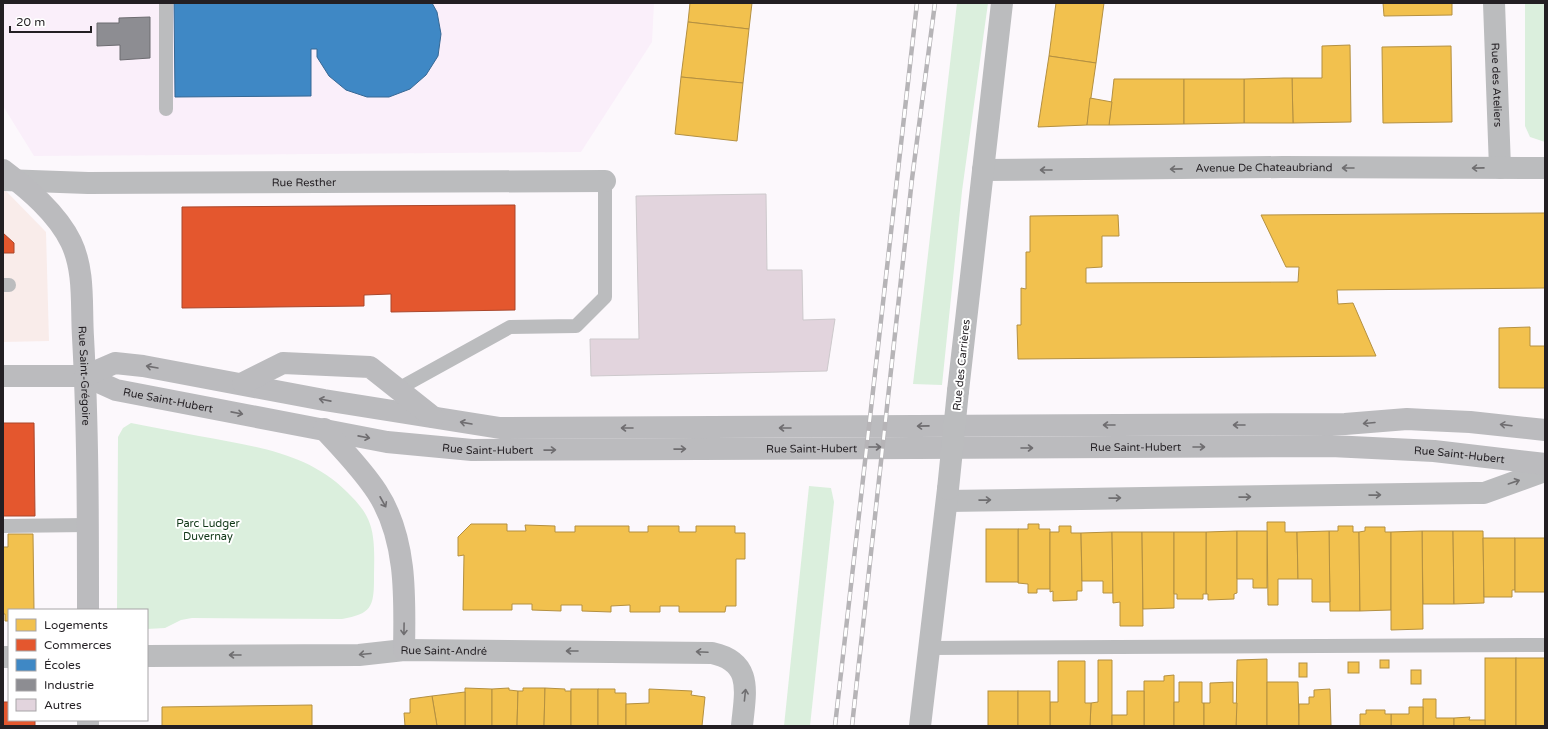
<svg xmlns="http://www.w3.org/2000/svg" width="1548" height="729" viewBox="0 0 1548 729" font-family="'Varela Round',sans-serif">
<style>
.commercial{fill:#f9ecea}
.built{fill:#faeffa}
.green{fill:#dbefdd}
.homes{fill:#f2c14e;stroke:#b49041}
.shops{fill:#e4572e;stroke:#aa462b}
.schools{fill:#3f88c5;stroke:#376894}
.industry{fill:#8d8d92;stroke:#6d6c71}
.building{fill:#e2d4dd;stroke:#cdc9cc}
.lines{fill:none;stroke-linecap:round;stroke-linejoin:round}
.lane{stroke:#bbbcbe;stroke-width:14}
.street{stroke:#bbbcbe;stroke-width:22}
.secondary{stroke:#bbbbbe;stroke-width:22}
.rail-casing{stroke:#b6b4b7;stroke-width:4.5}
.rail{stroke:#fff;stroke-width:3;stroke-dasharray:9;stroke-linecap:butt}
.street-bridge{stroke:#bbbcbe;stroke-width:22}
.oneway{stroke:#6f6e70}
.oneway2{stroke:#6f6d70}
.labels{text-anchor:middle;stroke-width:4;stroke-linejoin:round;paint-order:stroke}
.street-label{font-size:11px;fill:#231f23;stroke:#fff}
.park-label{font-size:11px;fill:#103717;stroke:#fff}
</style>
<rect width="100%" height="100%" fill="#fcf8fc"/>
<polygon class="commercial" points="3,188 46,232 49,341 3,342"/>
<polygon class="built" points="3,3 654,3 652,42 581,152 34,156 3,106"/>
<g class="green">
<polygon points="957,3 988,3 962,191 942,385 913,384"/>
<polygon points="1525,3 1545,3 1545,142 1530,137 1525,126"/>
<path d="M131 423C153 427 176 432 199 436 252 446 308 452 347 492 355 500 363 508 368 519 376 536 374 560 374 579 374 607 371 614 342 619L192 618 181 620 165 628 147 629V610H117L118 437 123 428Z"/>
<polygon points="809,486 831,488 834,502 810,726 784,726"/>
</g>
<g class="homes">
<polygon points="690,3 752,3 749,29 688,22"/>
<polygon points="1056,3 1104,3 1096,63 1049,56"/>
<polygon points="1383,3 1452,3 1452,15 1384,16"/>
<polygon points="688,22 749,29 743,83 681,77"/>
<polygon points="1350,45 1351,122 1293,123 1292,78 1322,78 1322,46"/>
<polygon points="1451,46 1452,122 1383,123 1382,47"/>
<polygon points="1049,56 1096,63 1087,125 1038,127"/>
<polygon points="681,77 743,83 737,141 675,134"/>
<polygon points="1284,78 1292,78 1293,123 1244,123 1244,79"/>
<polygon points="1114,79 1184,79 1184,124 1109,125"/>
<polygon points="1184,79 1244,79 1244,123 1184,124"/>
<polygon points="1090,98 1112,102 1109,125 1087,125"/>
<polygon points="1545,213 1545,288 1337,290 1338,304 1353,303 1376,356 1018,359 1017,325 1021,325 1021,288 1026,289 1026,252 1030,252 1030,216 1118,215 1119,236 1102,236 1102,267 1086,268 1086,283 1298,282 1299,267 1286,267 1261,215"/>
<polygon points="1530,327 1530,346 1545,346 1545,388 1499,388 1499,328"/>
<polygon points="1267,522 1285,522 1285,532 1297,532 1298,579 1278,579 1278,605 1268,605"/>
<polygon points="471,524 507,524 507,531 526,531 525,525 555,526 555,532 575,532 575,526 629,526 629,532 648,532 648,526 679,526 679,532 696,532 696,526 735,526 735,533 745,533 745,559 736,559 736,606 726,606 725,612 679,612 679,606 660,606 660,612 630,612 630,605 611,606 611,612 582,611 582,605 561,605 561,611 532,610 532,604 512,604 512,610 463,610 464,555 458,556 458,537"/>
<polygon points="1028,524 1039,524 1039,529 1050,529 1050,589 1037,589 1037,593 1028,593 1028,584 1018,583 1018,529 1028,529"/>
<polygon points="1059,526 1071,526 1071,533 1081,533 1082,591 1077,591 1077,600 1053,601 1053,591 1050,592 1050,532 1059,532"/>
<polygon points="1338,526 1353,526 1353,532 1359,532 1360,611 1330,611 1329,531 1338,531"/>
<polygon points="1365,527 1385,527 1385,532 1391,532 1391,610 1360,611 1359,532 1365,531"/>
<rect x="986" y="529" width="32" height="53"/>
<polygon points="1237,531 1237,593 1234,594 1234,599 1208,600 1208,594 1206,594 1206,532"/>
<polygon points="1237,531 1267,531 1267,588 1253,588 1253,579 1237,579"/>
<polygon points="1329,531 1330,602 1312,602 1312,579 1298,579 1297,532"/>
<polygon points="1422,531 1453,531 1454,604 1423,604"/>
<polygon points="1422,531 1423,629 1391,630 1391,532"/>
<polygon points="1453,531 1483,531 1484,603 1454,604"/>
<polygon points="1112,532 1113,593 1103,593 1103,581 1082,581 1081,533"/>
<polygon points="1112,532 1142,532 1143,626 1120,626 1120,602 1113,603"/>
<polygon points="1142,532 1174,532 1174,608 1143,609"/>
<polygon points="1174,532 1206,532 1206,594 1203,594 1203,599 1177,599 1177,594 1174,594"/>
<polygon points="8,534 33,534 34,610 9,610 9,621 5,621 5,614 3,614 3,547 8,547"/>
<polygon points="1483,538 1515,538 1515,590 1512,590 1512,597 1484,597"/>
<rect x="1515" y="538" width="30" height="54"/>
<rect x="1485" y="658" width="31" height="68"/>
<rect x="1516" y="658" width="29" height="68"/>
<polygon points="1267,659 1267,726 1236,726 1237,660"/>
<polygon points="1098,660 1112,660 1112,726 1090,726 1091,703 1098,702"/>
<rect x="1380" y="660" width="9" height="8"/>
<polygon points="1058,661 1085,661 1085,703 1091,703 1090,726 1050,726 1050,702 1058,702"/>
<rect x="1348" y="662" width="11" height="11"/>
<rect x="1299" y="663" width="8" height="14"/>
<rect x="1411" y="670" width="10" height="14"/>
<polygon points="1174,675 1174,726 1144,726 1144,681 1164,681 1164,676"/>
<polygon points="1179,682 1202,682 1202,703 1204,703 1204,726 1174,726 1174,702 1179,702"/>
<polygon points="1233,682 1233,703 1237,703 1236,726 1204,726 1204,703 1210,703 1210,683"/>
<polygon points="1267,682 1298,682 1299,726 1267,726"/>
<polygon points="465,688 492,689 492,726 465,726"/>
<polygon points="509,688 509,690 518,691 517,726 492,726 492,689"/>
<polygon points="523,688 545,688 544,726 517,726 518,691 523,691"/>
<polygon points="545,688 565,689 565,691 571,691 571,726 544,726"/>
<rect x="571" y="689" width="27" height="37"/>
<polygon points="598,689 615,689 615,693 626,693 626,726 598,726"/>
<polygon points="649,689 692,691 691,695 705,697 702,726 626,726 626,704 649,703"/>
<polygon points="1330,689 1331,726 1299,726 1299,704 1309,704 1309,697 1314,697 1314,690"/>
<rect x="988" y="691" width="30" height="35"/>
<rect x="1018" y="691" width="32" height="35"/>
<polygon points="1127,691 1144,691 1144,726 1112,726 1112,715 1127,715"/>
<polygon points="465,692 465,726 437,726 432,696"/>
<polygon points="432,696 437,726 405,726 404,713 410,713 410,699"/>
<polygon points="1423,699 1436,699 1436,718 1454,718 1454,726 1423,726"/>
<polygon points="312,705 312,726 162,726 162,707"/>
<polygon points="1409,707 1423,707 1423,726 1391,726 1391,714 1409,714"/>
<polygon points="1366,710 1385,710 1385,714 1391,714 1391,726 1360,726 1360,714 1366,714"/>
<polygon points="1470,717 1469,720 1485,720 1485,726 1454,726 1454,718"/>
</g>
<g class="shops">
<polygon points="515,205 515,310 391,312 391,294 364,295 364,306 182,308 182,207"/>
<polygon points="3,233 14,243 14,253 3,253"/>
<polygon points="3,423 34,423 35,516 3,516"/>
<polygon points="3,702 9,702 9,720 35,720 35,726 3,726"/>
</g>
<polygon class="schools" points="174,3 432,3 437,12 441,34 438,56 426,75 410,89 389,97 367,97 346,90 329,76 317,57 317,49 311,49 311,96 175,97"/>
<polygon class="industry" points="150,17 150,58 120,60 120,45 97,46 97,23 119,23 119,18"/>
<polygon class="building" points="766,194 767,270 802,270 803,320 835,319 827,371 591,376 590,339 639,339 636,196"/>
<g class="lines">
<g class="lane">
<polyline points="166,3 166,109"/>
<polyline points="3,285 9,285"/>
<polyline points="398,389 510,327 576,326 605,297 605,181"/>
<polyline points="3,526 88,525"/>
<polyline points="929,648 1545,645"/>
</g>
<g class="street">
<path id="s1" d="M1494 3 1500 168"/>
<path id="s2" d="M983 170 1283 167 1545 168"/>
<path id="s3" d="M4 180 88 183 605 181"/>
<polyline points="958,391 1002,3"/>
<polyline points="947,501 1475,493 1484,493 1545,471"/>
<path id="s4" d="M147 656 359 655 404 650 712 653C754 662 745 693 742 726"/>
<polyline points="3,657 9,657"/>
<polyline points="920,726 948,489"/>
</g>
<g class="secondary">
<path id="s5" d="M3 170C28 189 57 213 71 242 85 271 81 306 83 337 88 428 88 519 88 610"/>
<path id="s6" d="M3 376H85L116 390 387 442 472 450 1331 446 1434 451 1545 464"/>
<polyline points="85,376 115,363 143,366 324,400 500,428 1345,424 1407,419 1426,420 1470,422 1545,430"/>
<polyline points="243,383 283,363 370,367 433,417"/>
<path d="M324 429C343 450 362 469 377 492 407 538 405 598 404 650"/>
<polyline points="88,726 88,720"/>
</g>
<defs>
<g id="rail">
<polyline points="835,726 917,3"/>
<polyline points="852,726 912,179 935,3"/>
</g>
</defs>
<use href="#rail" class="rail-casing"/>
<use href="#rail" class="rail"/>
<polyline class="street-bridge" points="948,489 958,391"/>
</g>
<defs><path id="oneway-shaft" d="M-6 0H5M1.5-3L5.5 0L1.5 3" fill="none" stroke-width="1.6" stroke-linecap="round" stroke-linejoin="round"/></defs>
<g class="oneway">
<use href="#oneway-shaft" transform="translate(1348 168) rotate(-180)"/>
<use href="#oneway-shaft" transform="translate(1478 168) rotate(179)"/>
<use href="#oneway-shaft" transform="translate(1176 169) rotate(179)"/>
<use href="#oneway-shaft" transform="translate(1046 170) rotate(180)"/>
<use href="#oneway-shaft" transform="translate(1514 482) rotate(-19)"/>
<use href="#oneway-shaft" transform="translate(1375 495) rotate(-1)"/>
<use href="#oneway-shaft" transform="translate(1245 497) rotate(-1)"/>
<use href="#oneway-shaft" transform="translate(1115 498) rotate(-1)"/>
<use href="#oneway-shaft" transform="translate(985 500) rotate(-1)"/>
<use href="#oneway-shaft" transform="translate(572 651) rotate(-180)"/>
<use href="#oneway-shaft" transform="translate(702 652) rotate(-177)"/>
<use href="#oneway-shaft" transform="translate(365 654) rotate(175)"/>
<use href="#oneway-shaft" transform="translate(235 655) rotate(180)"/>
<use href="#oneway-shaft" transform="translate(745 695) rotate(-84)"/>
</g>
<g class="oneway2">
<use href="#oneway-shaft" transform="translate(152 367) rotate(-170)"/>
<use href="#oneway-shaft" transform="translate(325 400) rotate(-169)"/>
<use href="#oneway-shaft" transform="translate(237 413) rotate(11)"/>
<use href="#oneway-shaft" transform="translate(466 423) rotate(-170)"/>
<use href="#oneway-shaft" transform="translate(1369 423) rotate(175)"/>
<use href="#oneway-shaft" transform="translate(1109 425) rotate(180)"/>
<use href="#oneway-shaft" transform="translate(1239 425) rotate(180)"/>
<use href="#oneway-shaft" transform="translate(1506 425) rotate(-173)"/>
<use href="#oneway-shaft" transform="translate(923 426) rotate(179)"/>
<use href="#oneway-shaft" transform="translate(627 428) rotate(180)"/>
<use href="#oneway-shaft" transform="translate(785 428) rotate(180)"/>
<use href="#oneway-shaft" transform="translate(364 437) rotate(11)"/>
<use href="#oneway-shaft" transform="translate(875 447)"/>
<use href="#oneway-shaft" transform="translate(1199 447)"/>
<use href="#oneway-shaft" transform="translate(1027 448)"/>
<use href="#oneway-shaft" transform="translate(680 449) rotate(-1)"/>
<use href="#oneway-shaft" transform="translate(550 450) rotate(-1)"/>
<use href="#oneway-shaft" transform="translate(383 502) rotate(61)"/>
<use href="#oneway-shaft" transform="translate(404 629) rotate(91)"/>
</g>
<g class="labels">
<g class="street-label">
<text dy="4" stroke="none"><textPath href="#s1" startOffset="82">Rue des Ateliers</textPath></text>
<text dy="4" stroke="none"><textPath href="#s2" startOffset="281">Avenue De Chateaubriand</textPath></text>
<text dy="4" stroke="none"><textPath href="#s3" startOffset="300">Rue Resther</textPath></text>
<text transform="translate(961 365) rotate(-84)" y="4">Rue des Carrières</text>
<text dy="4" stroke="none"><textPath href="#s5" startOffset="235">Rue Saint-Grégoire</textPath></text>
<text dy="4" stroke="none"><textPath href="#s6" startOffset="169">Rue Saint-Hubert</textPath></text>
<text dy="4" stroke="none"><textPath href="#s6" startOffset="817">Rue Saint-Hubert</textPath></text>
<text dy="4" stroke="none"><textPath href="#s6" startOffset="1141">Rue Saint-Hubert</textPath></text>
<text dy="4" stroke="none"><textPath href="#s6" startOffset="493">Rue Saint-Hubert</textPath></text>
<text dy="4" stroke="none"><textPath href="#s6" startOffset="1465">Rue Saint-Hubert</textPath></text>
<text dy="4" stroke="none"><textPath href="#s4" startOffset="297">Rue Saint-André</textPath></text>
</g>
<g class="park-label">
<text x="208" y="527">Parc Ludger<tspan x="208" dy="13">Duvernay</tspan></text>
</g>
</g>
<rect width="1548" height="729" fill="none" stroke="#231f23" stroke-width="8"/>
<rect x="8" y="609" width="140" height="112" fill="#ffffff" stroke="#a7a5a7"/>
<rect x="16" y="619" width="20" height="12" fill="#f2c14e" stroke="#a7a5a7"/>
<text x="44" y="629" font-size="12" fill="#231f23">Logements</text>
<rect x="16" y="639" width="20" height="12" fill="#e4572e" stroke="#a7a5a7"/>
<text x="44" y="649" font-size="12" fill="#231f23">Commerces</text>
<rect x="16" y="659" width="20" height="12" fill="#3f88c5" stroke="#a7a5a7"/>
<text x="44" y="669" font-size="12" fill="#231f23">Écoles</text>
<rect x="16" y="679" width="20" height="12" fill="#8d8d92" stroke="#a7a5a7"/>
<text x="44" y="689" font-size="12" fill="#231f23">Industrie</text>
<rect x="16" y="699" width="20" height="12" fill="#e2d4dd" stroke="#a7a5a7"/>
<text x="44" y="709" font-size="12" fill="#231f23">Autres</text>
<path d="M10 26v6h81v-6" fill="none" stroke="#231f23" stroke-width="2"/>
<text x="16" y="26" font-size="12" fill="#231f23" stroke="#ffffff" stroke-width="3" paint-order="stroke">20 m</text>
</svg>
